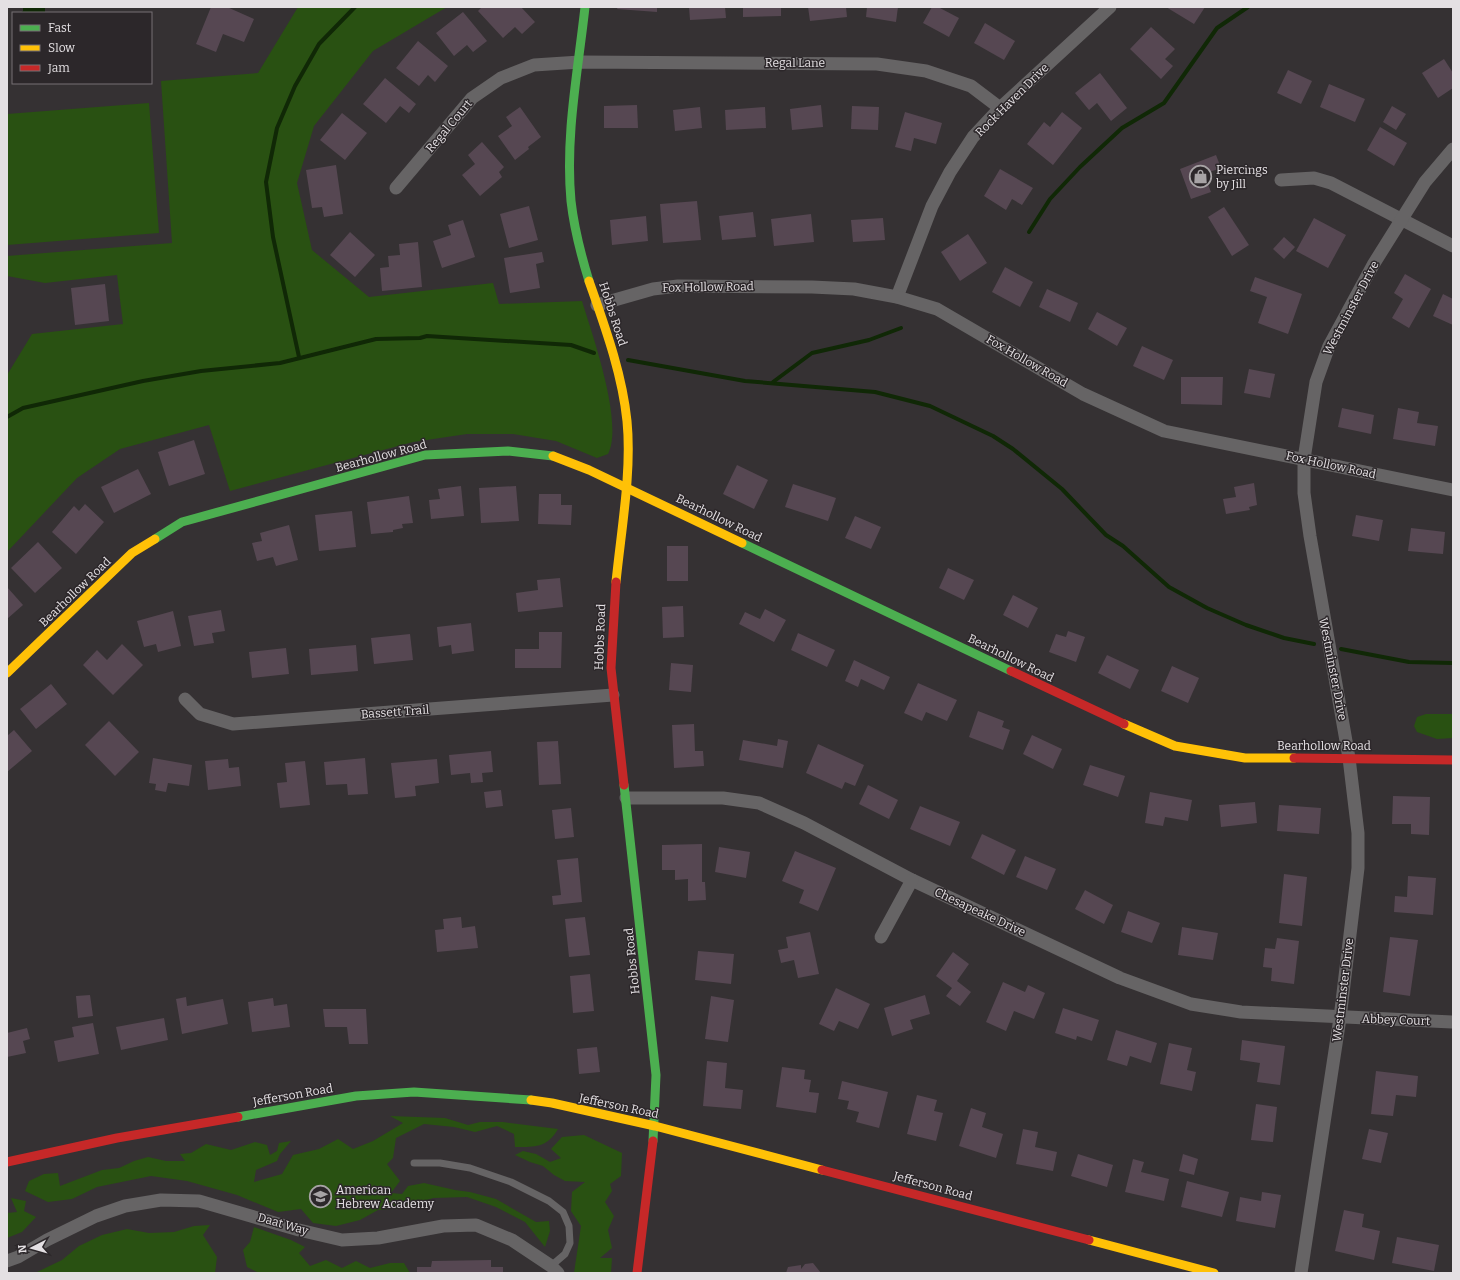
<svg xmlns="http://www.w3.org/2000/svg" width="1460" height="1280" viewBox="0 0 1460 1280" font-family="Bitter,serif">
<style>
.green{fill:#295112}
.water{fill:#102806}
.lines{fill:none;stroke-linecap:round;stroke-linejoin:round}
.stream{stroke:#102806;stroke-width:4}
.building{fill:#564752}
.lane{stroke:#666465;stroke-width:7}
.street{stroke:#666465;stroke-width:13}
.fast{stroke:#4caf50;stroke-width:9}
.slow{stroke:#ffc107;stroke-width:9}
.jam{stroke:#c62828;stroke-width:9}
.labels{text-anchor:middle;stroke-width:3;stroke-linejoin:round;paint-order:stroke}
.street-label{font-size:12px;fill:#e4e0e3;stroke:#2c272a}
.poi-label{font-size:12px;fill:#e4e0e3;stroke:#2c272a;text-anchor:start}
</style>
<rect width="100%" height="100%" fill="#353133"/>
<g class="green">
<path d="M298 7H447L373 51 314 126 297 183 312 250 369 297 493 283 499 304 582 301C592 334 624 423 608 454L597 458 556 441 513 434H467L413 442 230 491 209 425 120 449 77 478 7 552V375L32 334 123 324 117 275 45 283 7 276V256L172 243 161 81 258 73Z"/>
<polygon points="149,103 159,233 7,245 7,114"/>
<polygon points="1426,714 1453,714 1453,738 1437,739 1417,732 1414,726 1417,717"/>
<path d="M390 1116 445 1118 468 1125 480 1122H503L558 1129C547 1148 535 1147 515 1147L514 1134 497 1126 475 1132 454 1127 424 1124 396 1138 393 1158 387 1164 400 1181 391 1193 402 1194 408 1186 424 1183 455 1190 470 1192 496 1199 536 1222 549 1221 550 1231 545 1247 525 1222 496 1207 467 1197 433 1198 406 1208 378 1210 360 1220 336 1226 313 1223 301 1209 278 1212 237 1195 187 1181 151 1176 97 1187 72 1199 48 1202 25 1191 29 1181 44 1174 58 1173 60 1186 102 1170 119 1168 134 1161 148 1157 166 1161H185L180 1154 191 1153 206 1144 231 1150 255 1142 267 1145 270 1155 277 1151 279 1143 291 1141 280 1154 277 1161 256 1170 254 1182 282 1174 293 1155 319 1149 338 1139 353 1149 373 1141 403 1123Z"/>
<polygon points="584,1135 622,1153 621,1176 610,1184 612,1191 605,1202 614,1216 608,1230 612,1248 600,1258 612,1258 611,1273 574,1273 581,1226 571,1211 572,1192 585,1182 565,1181 554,1175 543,1166 530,1162 515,1155 523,1151 536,1154 550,1162 561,1158 551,1149 562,1137"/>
<polygon points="11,1198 26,1201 24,1211 36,1217 22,1232 7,1238 7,1213 17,1212"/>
<polygon points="210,1225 203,1235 217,1257 215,1273 12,1273 37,1272 62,1260 79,1246 102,1235 127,1229 149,1233 174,1232 194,1226"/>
<polygon points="254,1227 291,1240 305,1247 299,1253 310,1266 326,1260 342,1268 356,1261 370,1268 390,1263 404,1263 410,1273 259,1273 247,1267 243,1250 250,1242"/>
</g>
<polygon class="water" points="23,7 45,7 45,13 20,13 23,11"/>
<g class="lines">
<g class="stream">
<polyline points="1029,232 1050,199 1080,167 1122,128 1164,103 1217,28 1248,7"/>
<polyline points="299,357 273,237 266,182 277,128 295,86 319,44 355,7"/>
<polyline points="628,360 745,381 875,392 930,406 993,436 1013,449 1062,489 1106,535 1123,546 1169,587 1207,608 1246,625 1284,638 1314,644"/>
<polyline points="773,382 812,353 869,340 901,328"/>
<polyline points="7,417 23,408 143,381 201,371 280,363 376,339 420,338 427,336 571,345 594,353"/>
<polyline points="1341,649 1409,662 1453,663"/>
</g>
</g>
<g class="building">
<polygon points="211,7 227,7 254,19 244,42 223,34 216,52 196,44"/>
<polygon points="482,7 521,7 535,22 522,34 515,27 503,38 478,11"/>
<polygon points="618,7 657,7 657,12 617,9"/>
<polygon points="689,7 725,7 726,18 690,20"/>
<polygon points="743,7 781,7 781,16 743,17"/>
<polygon points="808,7 846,7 847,17 810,21"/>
<polygon points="867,7 898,7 896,22 866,17"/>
<polygon points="932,7 938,7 959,18 949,37 923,23"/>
<polygon points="1166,7 1205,7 1194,24"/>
<polygon points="463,12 487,41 473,52 467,45 454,56 436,33"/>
<polygon points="985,23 1015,41 1004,60 974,43"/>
<polygon points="1151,27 1175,49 1165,59 1173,66 1161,79 1130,49"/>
<polygon points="418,41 448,66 435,82 428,75 419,86 396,68"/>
<polygon points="1444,59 1453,73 1453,88 1438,98 1422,73"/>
<polygon points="1288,70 1312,81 1301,104 1277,93"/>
<polygon points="1100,73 1127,108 1111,121 1097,103 1089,110 1075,93"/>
<polygon points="385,78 416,104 409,113 400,106 386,123 363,104"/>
<polygon points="1329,84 1365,99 1355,122 1320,107"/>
<polygon points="637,105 638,128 604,128 604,106"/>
<polygon points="821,105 823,127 792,130 790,109"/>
<polygon points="852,106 879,107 878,130 851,129"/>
<polygon points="1392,106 1406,114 1396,130 1383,122"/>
<polygon points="520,107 541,137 528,147 529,149 515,160 498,136 512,126 506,117"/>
<polygon points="700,107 702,128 675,131 673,110"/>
<polygon points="765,107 766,128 726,130 725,110"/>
<polygon points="905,112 942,123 936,144 914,138 911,151 895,147"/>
<polygon points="1062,112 1082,128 1053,165 1027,144 1044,122 1050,127"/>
<polygon points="342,113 367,133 345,160 320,140"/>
<polygon points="1380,127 1407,143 1394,166 1367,150"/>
<polygon points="482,142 504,167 499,172 502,177 480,196 462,175 475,164 468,155"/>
<polygon points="1216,155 1221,168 1204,174 1211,192 1191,199 1180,169"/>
<polygon points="336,165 343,214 324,217 322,207 312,208 306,170"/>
<polygon points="1000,169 1033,188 1022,205 1012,199 1006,210 984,196"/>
<polygon points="697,201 701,240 663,243 660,204"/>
<polygon points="529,206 538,240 509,248 500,214"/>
<polygon points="1224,207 1249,245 1232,256 1208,217"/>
<polygon points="753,212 756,237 722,240 719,216"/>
<polygon points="811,214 814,242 774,246 771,219"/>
<polygon points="646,216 648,241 612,245 610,220"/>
<polygon points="883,218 885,240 853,242 851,220"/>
<polygon points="1314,218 1346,235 1328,268 1296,251"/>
<polygon points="463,220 475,257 442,268 433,241 451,235 448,225"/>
<polygon points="350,232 375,255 355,277 330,255"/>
<polygon points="968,234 987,263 960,281 941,252"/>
<polygon points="1284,237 1295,247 1284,259 1273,249"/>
<polygon points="418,242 422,287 382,291 380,268 389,267 388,256 400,255 399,244"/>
<polygon points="542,252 544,262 536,264 540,288 510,293 504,258"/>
<polygon points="1005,267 1033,282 1020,307 992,292"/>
<polygon points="1405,274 1431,289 1409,328 1392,318 1403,299 1394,293"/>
<polygon points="1255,277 1302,294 1288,334 1258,323 1267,297 1250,291"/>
<polygon points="105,284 109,321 75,325 71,288"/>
<polygon points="1047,289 1078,303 1070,322 1039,307"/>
<polygon points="1443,294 1453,299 1453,325 1433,316"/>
<polygon points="1097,312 1127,328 1117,346 1088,329"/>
<polygon points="1142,346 1173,360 1164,380 1133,366"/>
<polygon points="1249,369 1275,374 1270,398 1244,393"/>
<polygon points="1181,377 1223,377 1222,405 1181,404"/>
<polygon points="1342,408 1374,415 1371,434 1338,427"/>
<polygon points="1398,408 1419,412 1417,423 1438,426 1435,446 1393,439"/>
<polygon points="194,440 205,474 169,486 158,452"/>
<polygon points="737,465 768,480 754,509 723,494"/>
<polygon points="138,469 151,494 114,513 101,487"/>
<polygon points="1254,483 1257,505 1249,507 1250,510 1226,514 1223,499 1236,497 1234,487"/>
<polygon points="793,484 836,498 828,521 785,507"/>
<polygon points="461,486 464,516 431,519 429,500 440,499 438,489"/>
<polygon points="516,486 519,521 481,523 479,488"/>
<polygon points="539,494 561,494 561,505 572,505 571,525 538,524"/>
<polygon points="409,496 413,523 402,524 403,528 393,530 393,532 371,534 367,502"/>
<polygon points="85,504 104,522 76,554 52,532 74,506 79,511"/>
<polygon points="352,511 356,547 319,551 315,515"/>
<polygon points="1356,515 1383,520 1379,541 1352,536"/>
<polygon points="855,516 881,527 871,549 845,538"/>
<polygon points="289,525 298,560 276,566 273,557 257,561 252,543 262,541 260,533"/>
<polygon points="1411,528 1445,532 1443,554 1408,551"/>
<polygon points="38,542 62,568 35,593 11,568"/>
<rect x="667" y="546" width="21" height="35"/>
<polygon points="948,568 974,580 964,600 939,588"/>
<polygon points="560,578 563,607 518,612 516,593 538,590 537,580"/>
<polygon points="7,587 23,605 7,619"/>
<polygon points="1013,595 1038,608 1028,628 1003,615"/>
<polygon points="683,606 684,637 663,638 662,607"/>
<polygon points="765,609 786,620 774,642 739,624 745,612 760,619"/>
<polygon points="221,610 225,631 212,633 214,643 194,646 188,616"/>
<polygon points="173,611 181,646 158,652 156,644 144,647 137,621"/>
<polygon points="471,623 474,651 452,654 451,645 439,647 437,627"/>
<polygon points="1068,631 1085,637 1076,662 1049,652 1056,634 1066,637"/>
<polygon points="539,632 562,632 561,668 515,668 515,649 539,649"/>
<polygon points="798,633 835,650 827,667 791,650"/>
<polygon points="410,634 413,660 374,664 371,638"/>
<polygon points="122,644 143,665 113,695 83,665 97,650 107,660"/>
<polygon points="356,645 358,671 311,675 309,649"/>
<polygon points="286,648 289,674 252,678 249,652"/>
<polygon points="1107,655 1139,670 1130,689 1098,673"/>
<polygon points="854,660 890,677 884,690 861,679 858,687 845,681"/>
<polygon points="671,663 693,665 691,692 669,690"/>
<polygon points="1172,666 1199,678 1188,703 1161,691"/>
<polygon points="918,683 957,700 947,721 926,712 922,721 904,713"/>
<polygon points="51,684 67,704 36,729 20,709"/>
<polygon points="978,711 1004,721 1002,727 1010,730 1003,750 969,737"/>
<polygon points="109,721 139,752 115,776 85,745"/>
<polygon points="694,724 695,751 703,751 704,766 674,768 672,725"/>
<polygon points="14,730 32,751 7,772 7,736"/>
<polygon points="1032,735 1062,749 1053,769 1023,754"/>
<polygon points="778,739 788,741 783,768 739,760 743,740 777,746"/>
<polygon points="558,741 561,784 539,785 537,742"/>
<polygon points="818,744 864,765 855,786 845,782 842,789 806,773"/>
<polygon points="491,751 493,772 482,773 483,782 471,783 470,773 451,775 449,755"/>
<polygon points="153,758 192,765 189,786 168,783 166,792 155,790 156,784 149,783"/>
<polygon points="365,758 368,794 348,795 347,784 326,785 324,762"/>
<polygon points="228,759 229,768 239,767 241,786 208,790 205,761"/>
<polygon points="437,759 439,783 415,786 416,796 395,798 391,763"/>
<polygon points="305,761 310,805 280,808 277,783 287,782 285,763"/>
<polygon points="1090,765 1125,776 1118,797 1083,785"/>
<polygon points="868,785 898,800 889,819 859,804"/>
<polygon points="501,790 503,806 486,808 484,792"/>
<polygon points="1150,792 1192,800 1188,821 1165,817 1163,826 1145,823"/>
<polygon points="1393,796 1430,797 1429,835 1411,834 1411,824 1392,824"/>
<polygon points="1255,802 1257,823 1221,827 1219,805"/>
<polygon points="1279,805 1321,808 1319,834 1277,831"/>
<polygon points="920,806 960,822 950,846 910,829"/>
<polygon points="571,808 574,837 555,839 552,810"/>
<polygon points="982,834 1016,850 1004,875 971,858"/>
<polygon points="702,844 702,882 705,882 706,900 688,901 688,879 675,880 675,870 662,870 662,845"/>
<polygon points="719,847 750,852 746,878 715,872"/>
<polygon points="795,851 836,868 818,911 799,903 804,890 782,881"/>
<polygon points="1025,856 1056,869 1047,890 1016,877"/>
<polygon points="578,858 582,902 553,905 552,896 561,895 557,860"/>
<polygon points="1284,874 1307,877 1302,926 1279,923"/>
<polygon points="1408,876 1436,878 1433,915 1394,912 1395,896 1407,897"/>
<polygon points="1085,890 1113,905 1104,924 1075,909"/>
<polygon points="1128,911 1160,923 1152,943 1121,932"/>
<polygon points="461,917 462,928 475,926 478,948 437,952 435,930 444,929 443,919"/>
<polygon points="585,917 590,955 569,957 565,919"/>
<polygon points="1182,927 1218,933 1213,960 1178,955"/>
<polygon points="810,932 819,974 798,978 794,960 781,963 778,950 788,948 786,937"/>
<polygon points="1390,937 1418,940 1410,996 1383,992"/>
<polygon points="1277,938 1299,941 1294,984 1271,981 1272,968 1263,967 1265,948 1275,949"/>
<polygon points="698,951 734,954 731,984 695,980"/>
<polygon points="953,952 969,964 957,981 971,992 960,1006 946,996 952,988 936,976"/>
<polygon points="590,974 594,1011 573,1013 570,976"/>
<polygon points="1003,982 1025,992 1028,985 1045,993 1034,1019 1014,1011 1006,1031 986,1022"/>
<polygon points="836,988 870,1004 858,1029 839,1021 834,1031 819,1024"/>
<polygon points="90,995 93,1016 78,1018 76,996"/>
<polygon points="925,995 930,1014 910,1020 913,1029 892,1036 884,1008"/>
<polygon points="711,996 734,1000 728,1042 705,1039"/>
<polygon points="186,997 187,1006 223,999 228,1024 182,1034 176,999"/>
<polygon points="273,998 274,1006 287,1004 290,1027 252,1032 248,1002"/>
<polygon points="1063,1008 1099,1020 1092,1041 1077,1036 1076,1040 1055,1033"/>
<polygon points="323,1009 366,1009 368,1044 349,1044 347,1027 325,1027"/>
<polygon points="164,1018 168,1040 121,1050 116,1027"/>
<polygon points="93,1023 99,1054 58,1062 54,1041 74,1037 72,1027"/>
<polygon points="27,1028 30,1039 23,1041 26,1053 7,1057 7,1033"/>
<polygon points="1116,1030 1157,1043 1151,1063 1130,1056 1127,1066 1107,1060"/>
<polygon points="1242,1040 1285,1046 1280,1085 1257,1082 1260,1063 1240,1060"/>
<polygon points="1169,1043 1192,1048 1187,1070 1196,1072 1192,1091 1160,1084"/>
<polygon points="597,1047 600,1072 579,1074 577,1049"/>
<polygon points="707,1061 727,1063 725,1088 743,1090 741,1109 703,1106"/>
<polygon points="782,1067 805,1070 804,1079 811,1080 809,1092 819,1093 816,1113 776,1107"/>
<polygon points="1376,1071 1418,1076 1416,1097 1396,1095 1393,1116 1371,1114"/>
<polygon points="842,1081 888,1092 879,1128 856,1122 859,1112 847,1109 849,1101 838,1099"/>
<polygon points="917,1095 937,1100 934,1111 943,1113 936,1141 907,1134"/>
<polygon points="1256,1104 1277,1107 1273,1142 1251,1140"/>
<polygon points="971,1108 986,1113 982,1127 1003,1134 996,1158 959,1146"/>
<polygon points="1023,1129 1038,1132 1035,1147 1057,1152 1053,1171 1016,1164"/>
<polygon points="1369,1129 1388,1133 1381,1163 1362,1159"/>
<polygon points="1078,1154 1113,1165 1107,1187 1071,1176"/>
<polygon points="1183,1154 1198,1159 1194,1175 1179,1171"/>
<polygon points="1133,1159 1144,1162 1141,1172 1169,1179 1164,1201 1125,1192"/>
<polygon points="1187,1181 1229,1192 1222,1217 1181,1207"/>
<polygon points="1262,1192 1281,1195 1275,1228 1236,1221 1240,1197 1261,1201"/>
<polygon points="1344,1210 1364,1214 1362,1227 1380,1231 1374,1260 1335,1251"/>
<polygon points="1397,1237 1439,1245 1434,1271 1392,1263"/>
<polygon points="491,1260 491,1267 503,1267 503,1273 417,1273 417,1267 431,1267 432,1261"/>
<polygon points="813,1263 821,1273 786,1273 788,1267 801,1265 801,1269 805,1264"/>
</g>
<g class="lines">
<polyline class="lane" points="414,1163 440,1163 470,1168 511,1182 549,1201 563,1212 569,1226 570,1243 565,1254 551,1266"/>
<g class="street">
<polyline points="1281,180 1314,178 1331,183 1453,246"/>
<polyline points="396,188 472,98 501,78 534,65 580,62 877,64 926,71 971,86 1000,108"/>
<polyline points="897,297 932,206 950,172 973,137 1000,108 1110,7"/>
<polyline points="597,305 653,289 678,286 812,287 854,289 897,297 937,309 1083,394 1164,431 1453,490"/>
<polyline points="185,699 200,714 233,724 613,695"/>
<polyline points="626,798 723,798 759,803 804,823 912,880 1120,978 1191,1004 1241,1012 1452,1022"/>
<polyline points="881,937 912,880"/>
<polyline points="7,1261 18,1257 47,1240 96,1216 125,1206 161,1200 199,1201 299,1230 342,1240 378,1238 443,1226 476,1225 512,1240 551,1266 558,1273"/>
<polyline points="1301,1273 1340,1018 1358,868 1358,833 1349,758 1310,536 1304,493 1304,459 1316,382 1329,346 1373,265 1425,182 1453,149"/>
</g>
<g class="fast">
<path d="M585 7C578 71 565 136 571 201 574 228 581 255 589 281"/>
<polyline points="155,539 182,522 425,455 508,451 553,456"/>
<polyline points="742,543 1011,671"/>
<polyline points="624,785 656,1075 653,1141"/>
<polyline points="238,1117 356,1096 414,1092 531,1100"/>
</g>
<g class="slow">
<path d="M589 281C605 327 622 373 627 421 632 472 621 531 616 582"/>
<polyline points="553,456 589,470 742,543"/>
<polyline points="7,673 132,553 155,539"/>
<polyline points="1124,724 1175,746 1245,758 1294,758"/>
<polyline points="531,1100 552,1103 655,1126 822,1170"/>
<polyline points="1089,1240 1214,1273"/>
</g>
<g class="jam">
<polyline points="616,582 611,668 624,785"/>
<polyline points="1011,671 1124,724"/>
<polyline points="1294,758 1453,760"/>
<polyline points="7,1162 117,1138 238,1117"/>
<polyline points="822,1170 1089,1240"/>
<polyline points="637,1273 653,1141"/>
</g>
</g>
<defs>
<symbol id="shop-ring" viewBox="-11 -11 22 22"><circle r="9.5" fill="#2c272a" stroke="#a7a3a5" stroke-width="1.5"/><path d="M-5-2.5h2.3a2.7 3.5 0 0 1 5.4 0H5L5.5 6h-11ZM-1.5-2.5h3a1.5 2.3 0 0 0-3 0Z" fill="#a7a3a5"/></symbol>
<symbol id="school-ring" viewBox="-11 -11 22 22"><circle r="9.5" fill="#2c272a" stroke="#a7a3a5" stroke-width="1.5"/><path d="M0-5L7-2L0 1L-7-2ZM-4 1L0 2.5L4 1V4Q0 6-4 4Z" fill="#a7a3a5"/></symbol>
</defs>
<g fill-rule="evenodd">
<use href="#shop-ring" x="1188" y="164" width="25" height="25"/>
<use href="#school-ring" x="308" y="1184" width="25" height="25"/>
</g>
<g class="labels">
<g class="street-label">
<text x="795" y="67">Regal Lane</text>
<text transform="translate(1012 100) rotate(-45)" y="4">Rock Haven Drive</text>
<text transform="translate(449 126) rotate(-50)" y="4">Regal Court</text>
<text transform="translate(708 287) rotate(-1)" y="4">Fox Hollow Road</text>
<text transform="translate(1351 308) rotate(-62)" y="4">Westminster Drive</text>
<text transform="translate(613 314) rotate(72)" y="4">Hobbs Road</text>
<text transform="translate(1027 361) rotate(30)" y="4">Fox Hollow Road</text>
<text transform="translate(381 456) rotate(-15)" y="4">Bearhollow Road</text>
<text transform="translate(1331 465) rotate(12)" y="4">Fox Hollow Road</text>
<text transform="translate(719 518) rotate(26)" y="4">Bearhollow Road</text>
<text transform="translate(75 592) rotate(-44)" y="4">Bearhollow Road</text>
<text transform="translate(600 637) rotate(-88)" y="4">Hobbs Road</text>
<text transform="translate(1011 658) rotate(26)" y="4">Bearhollow Road</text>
<text transform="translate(1333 669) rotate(79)" y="4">Westminster Drive</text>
<text transform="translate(395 712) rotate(-4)" y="4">Bassett Trail</text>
<text x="1324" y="750">Bearhollow Road</text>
<text transform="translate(980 912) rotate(25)" y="4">Chesapeake Drive</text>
<text transform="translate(632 961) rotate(-96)" y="4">Hobbs Road</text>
<text transform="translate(1343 990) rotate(-83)" y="4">Westminster Drive</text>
<text transform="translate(1396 1020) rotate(2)" y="4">Abbey Court</text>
<text transform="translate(293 1095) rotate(-10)" y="4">Jefferson Road</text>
<text transform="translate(619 1106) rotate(12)" y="4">Jefferson Road</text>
<text transform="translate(933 1186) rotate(15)" y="4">Jefferson Road</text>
<text transform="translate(283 1224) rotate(16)" y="4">Daat Way</text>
</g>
<g class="poi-label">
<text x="1216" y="174">Piercings<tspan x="1216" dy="14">by Jill</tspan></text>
<text x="336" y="1194">American<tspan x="336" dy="14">Hebrew Academy</tspan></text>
</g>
</g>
<rect width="1460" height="1280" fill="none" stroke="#e4e0e3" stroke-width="16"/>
<rect x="12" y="12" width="140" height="72" fill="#2c272a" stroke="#767174"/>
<rect x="20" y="25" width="20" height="6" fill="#4caf50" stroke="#767174"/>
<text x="48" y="32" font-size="12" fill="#e4e0e3">Fast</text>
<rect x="20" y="45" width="20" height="6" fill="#ffc107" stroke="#767174"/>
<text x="48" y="52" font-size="12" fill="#e4e0e3">Slow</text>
<rect x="20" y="65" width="20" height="6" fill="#c62828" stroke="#767174"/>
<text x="48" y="72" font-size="12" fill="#e4e0e3">Jam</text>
<g transform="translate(32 1248) rotate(264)" stroke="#2c272a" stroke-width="3" paint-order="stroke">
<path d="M0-3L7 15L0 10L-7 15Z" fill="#e4e0e3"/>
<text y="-6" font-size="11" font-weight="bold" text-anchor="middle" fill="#e4e0e3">N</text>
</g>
</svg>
